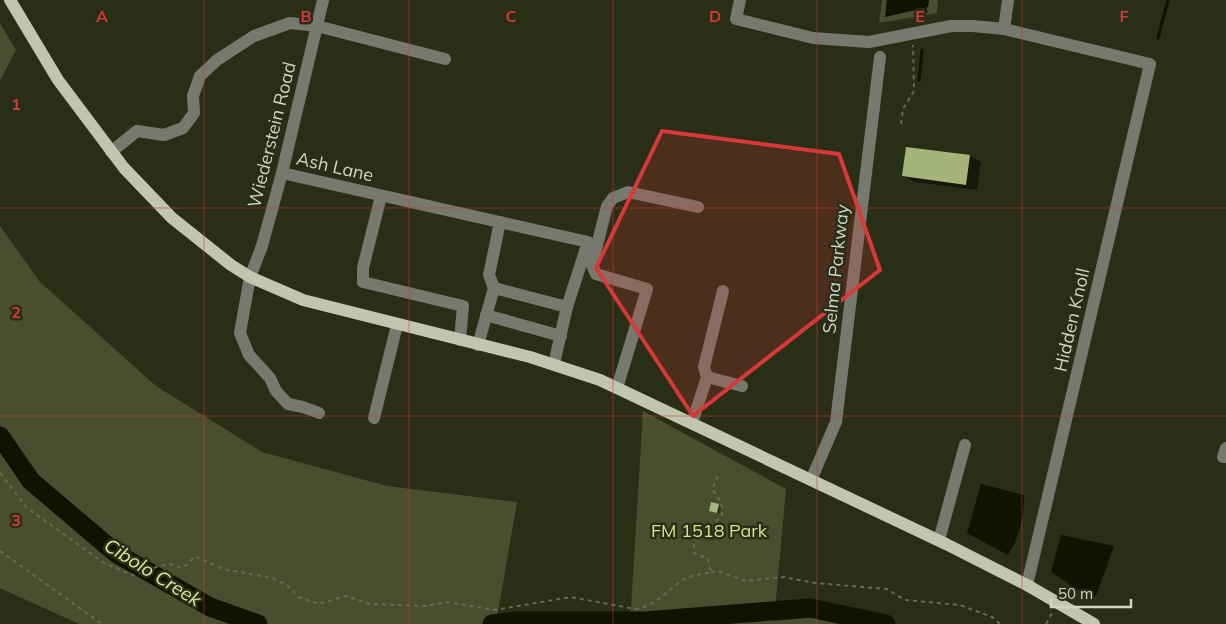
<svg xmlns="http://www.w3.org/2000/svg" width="1226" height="624" viewBox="0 0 1226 624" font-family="Mulish,sans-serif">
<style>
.green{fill:#484f2e}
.water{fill:#0f1300}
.shadow{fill:#0007}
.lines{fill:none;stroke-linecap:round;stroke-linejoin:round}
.stream{stroke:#0f1300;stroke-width:3}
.river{stroke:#0f1300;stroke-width:19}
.building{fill:#a7b479}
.path{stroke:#666b56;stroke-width:2;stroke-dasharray:4 4;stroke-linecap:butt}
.minor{stroke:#76796d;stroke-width:12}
.major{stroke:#c1c7ae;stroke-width:12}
.marked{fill:#d63938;fill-opacity:0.2;stroke:#d63938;stroke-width:4;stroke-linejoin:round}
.grid{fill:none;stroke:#d63938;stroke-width:1;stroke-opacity:0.55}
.labels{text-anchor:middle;stroke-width:5;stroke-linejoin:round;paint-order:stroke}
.street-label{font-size:18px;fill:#d2d6c7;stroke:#292e16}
.park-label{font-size:18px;fill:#d2e48f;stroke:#292e16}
.water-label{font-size:19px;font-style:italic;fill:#d9eb96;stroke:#292e16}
.grid-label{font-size:16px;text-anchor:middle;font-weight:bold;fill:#d63938;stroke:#292e16;stroke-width:5;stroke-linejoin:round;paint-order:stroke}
</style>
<rect width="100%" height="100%" fill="#292e16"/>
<g class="green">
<polygon points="882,0 938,0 937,13 879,23"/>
<polygon points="0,23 16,50 0,81"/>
<polygon points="0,226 40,282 156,386 262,452 387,486 517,502 496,624 79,624 0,588"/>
<polygon points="643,411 786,489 774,621 875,612 892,624 630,624"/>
</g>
<g class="water">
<polygon points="887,0 929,0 928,7 885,17"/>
<path d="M981 484 1024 495C1025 516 1019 537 1008 555L967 533Z"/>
<polygon points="1061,535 1114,546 1097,593 1092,599 1051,572"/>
</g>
<g class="shadow">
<polygon points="970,156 981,162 977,190 915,182 903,176"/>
<polygon points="719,506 721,507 719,514 713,511"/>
</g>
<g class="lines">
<g class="stream">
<polyline points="923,0 926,12"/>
<polyline points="1158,38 1168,0"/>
<polyline points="919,80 922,50"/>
</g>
<g class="river">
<polyline points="0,436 31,481 117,554 210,607 258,624"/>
<polyline points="492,624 516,621 645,621 810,608 886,624"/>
</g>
</g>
<g class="building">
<polygon points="906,147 970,155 966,185 902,176"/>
<polygon points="711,502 719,504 717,513 709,511"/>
</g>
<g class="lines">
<g class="path">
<polyline points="901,124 903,109 914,91 913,45"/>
<path d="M0 473 27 508 104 563 133 575C143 573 154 567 164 565 180 561 176 578 195 556L223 569 272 578 287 585 298 597 319 604 346 596 370 604 426 606 447 602 494 610 571 597 635 609C657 606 667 590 684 579 692 575 703 574 711 572L708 559 694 553 693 549 700 525C728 523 727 508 712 489L718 476"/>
<polyline points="0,551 102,624"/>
<polyline points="711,572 718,571 745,581 784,577 815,583 887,589 905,600 960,605 992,617 1000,624"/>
<polyline points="1046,624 1052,613"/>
</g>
<g class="minor">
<polyline points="740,0 736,19 813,38 869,42 951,26 973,26 1004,29 1150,64 1027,585"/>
<polyline points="1004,29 1008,0"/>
<polyline points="111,152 137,131 164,135 183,128 194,113 193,96 200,76 217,60 254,36 290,23 317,26 445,59"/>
<polyline points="282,173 588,242 567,307"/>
<polyline points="381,196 363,268 363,282 463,306 460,340"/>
<polyline points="494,288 489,275 500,222"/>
<polyline points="486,315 561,336"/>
<polyline points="478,345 494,288 567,307 554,364"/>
<polyline points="707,377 742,386"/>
<polyline points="617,388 647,289 596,274 592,265 607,206 613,198 628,192 698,207"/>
<polyline points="319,413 303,407 288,404 276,391 270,378 249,355 240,333 250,277 262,246 282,173 323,0"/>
<polyline points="374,418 397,325"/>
<polyline points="692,423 707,377 704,367 723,291"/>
<polyline points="1226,448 1223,457 1226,457"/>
<polyline points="811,480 836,422 880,57"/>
<polyline points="939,540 965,445"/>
</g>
<polyline class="major" points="10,0 58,80 124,168 172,218 231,265 250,277 303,300 530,357 600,380 946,544 1027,585 1094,624"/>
</g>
<path class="marked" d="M662 131 839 154 880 270 693 416 596 268Z"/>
<path class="grid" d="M204 0V624M409 0V624M613 0V624M817 0V624M1022 0V624M0 208H1226M0 416H1226"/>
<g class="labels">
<g class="street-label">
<text transform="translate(272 135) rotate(-76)" y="6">Wiederstein Road</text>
<text transform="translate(335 167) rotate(13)" y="6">Ash Lane</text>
<text transform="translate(836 269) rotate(-84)" y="6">Selma Parkway</text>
<text transform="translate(1072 320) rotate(-77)" y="6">Hidden Knoll</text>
</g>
<g class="park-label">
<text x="709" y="537">FM 1518 Park</text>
</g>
<g class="water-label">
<text transform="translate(153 572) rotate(32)" y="7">Cibolo Creek</text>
</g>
</g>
<g class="grid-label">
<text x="102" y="22">A</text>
<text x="306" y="22">B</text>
<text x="511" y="22">C</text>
<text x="715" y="22">D</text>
<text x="920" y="22">E</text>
<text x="1124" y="22">F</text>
<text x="16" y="110">1</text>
<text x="16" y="318">2</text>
<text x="16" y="526">3</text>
</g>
<path d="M1051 599v8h80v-8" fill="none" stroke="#d2d6c7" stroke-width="2.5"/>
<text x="1058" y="599" font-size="15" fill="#d2d6c7" stroke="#292e16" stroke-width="4" paint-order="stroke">50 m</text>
</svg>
